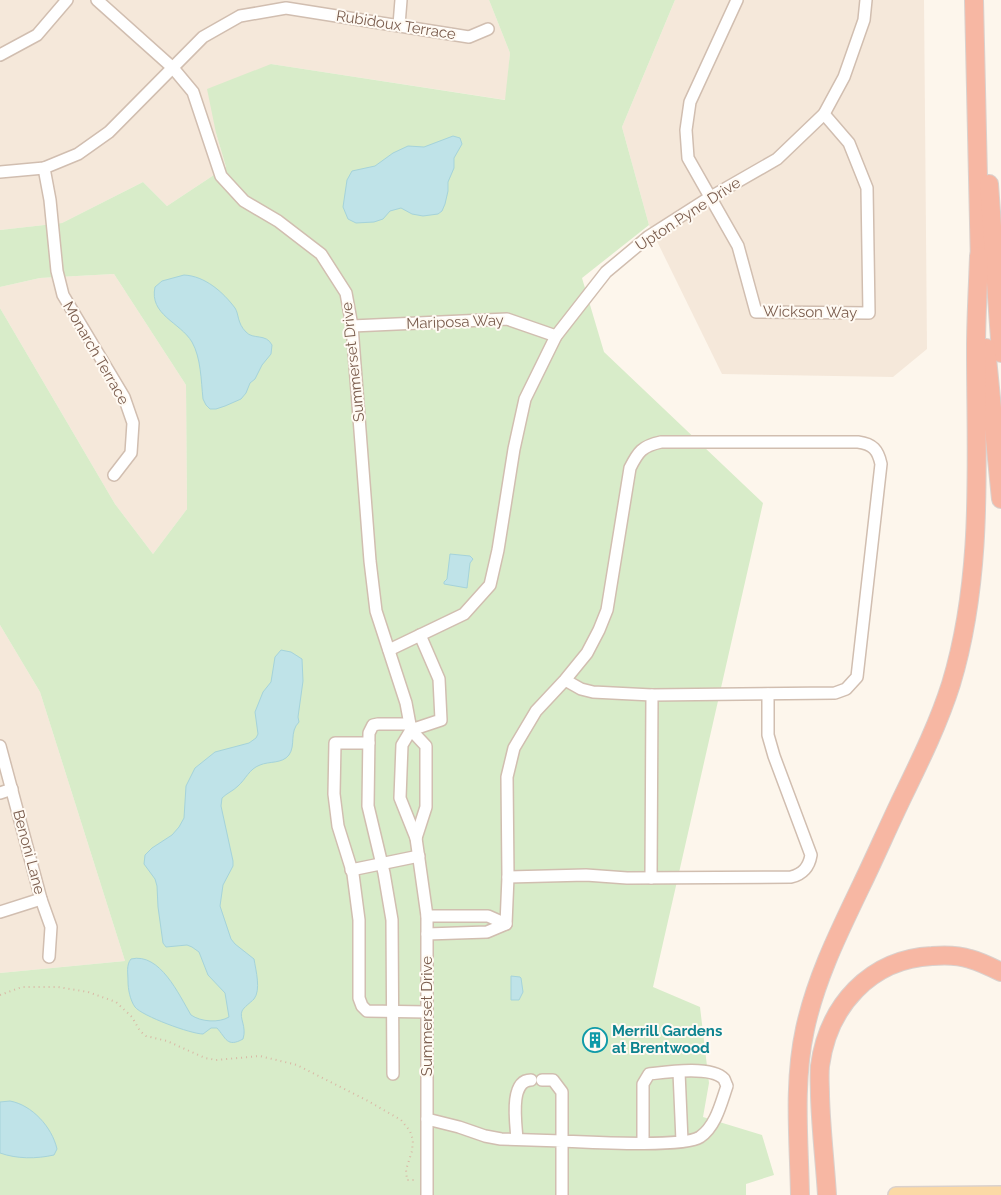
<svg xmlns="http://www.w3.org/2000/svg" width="1001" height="1195" viewBox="0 0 1001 1195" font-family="Raleway,sans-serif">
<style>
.residential{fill:#f5e8da}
.green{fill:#d8ecc9}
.water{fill:#bfe3e8;stroke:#a5d3da}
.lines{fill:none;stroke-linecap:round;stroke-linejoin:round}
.minor-casing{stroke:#d1beb0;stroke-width:14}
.major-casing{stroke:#dad1cd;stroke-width:18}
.highway-casing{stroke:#dad1cd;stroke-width:20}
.path{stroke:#d9b8a5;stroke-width:2;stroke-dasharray:1 4;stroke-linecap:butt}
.minor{stroke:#fff;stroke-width:11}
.major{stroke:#fbd9a5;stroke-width:15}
.highway{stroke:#f7b7a3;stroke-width:18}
.labels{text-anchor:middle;stroke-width:4;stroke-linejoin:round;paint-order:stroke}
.street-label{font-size:15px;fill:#7a5c4d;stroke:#fffaf3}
.culture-label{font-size:15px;font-weight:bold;fill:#0d838f;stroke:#fffaf3;text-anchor:start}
</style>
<rect width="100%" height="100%" fill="#fdf6ec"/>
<g class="residential">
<polygon points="0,0 489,0 510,53 506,100 271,64 216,133 226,167 167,206 143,182 62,223 0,230"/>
<polygon points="675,0 924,0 927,349 893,377 722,374 649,225 622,127"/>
<polygon points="114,274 186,385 187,509 153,554 115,504 0,308 0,287 40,278"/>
<polygon points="0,625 40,692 125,961 0,973"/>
</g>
<polygon class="green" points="489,0 675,0 622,127 649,225 582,278 604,352 763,503 653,987 700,1007 709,1083 703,1117 762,1135 774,1175 746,1184 746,1195 0,1195 0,973 125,961 40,692 0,625 0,308 115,504 153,554 187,509 186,385 114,274 40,278 0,287 0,230 62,223 143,182 167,206 226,167 216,133 207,89 271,64 505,100 510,53"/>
<g class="water">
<polygon points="453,136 460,138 462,144 454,158 454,168 448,182 448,191 445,204 442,211 438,214 423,216 412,214 401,208 390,211 383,219 374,222 356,223 348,219 343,207 347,180 352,171 375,166 393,153 408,146 424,147"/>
<path d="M184 275C205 276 223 292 235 308 239 314 237 323 246 332 253 340 266 333 272 345L271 354 262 365 255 379 250 383 246 393 241 399 225 406 216 409H210L206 405 203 399C201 380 201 358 192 342 180 322 149 315 155 287L162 281Z"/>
<polygon points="450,554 470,556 473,559 470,563 467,588 444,584 444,582 447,579"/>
<path d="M281 650 291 652 302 659 303 681 298 717 299 722C289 732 296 745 289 755 282 764 269 761 260 765 249 769 246 779 238 786 233 791 227 793 222 798L221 806 233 861V866L223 885 220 906 231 939 235 944 254 959C256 971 261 990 254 999 250 1003 244 1007 242 1011 239 1018 247 1027 243 1039 227 1048 226 1038 217 1028H211L203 1034C191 1034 142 1016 135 1007 130 1000 128 989 128 981 128 973 126 965 131 959 160 952 179 995 191 1015 201 1022 219 1023 229 1017L225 993 208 975 199 952 192 947 187 945 166 947 163 943 158 907 157 886 155 879 144 864 145 855 152 848 172 835 179 827 184 818 186 786 195 768 215 752 249 743 256 738 258 734 255 712 263 692 271 682 275 657Z"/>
<polygon points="511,976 520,977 521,978 523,992 519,1000 511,1000"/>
<path d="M10 1101C32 1105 52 1127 57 1149L54 1155C36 1159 17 1159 0 1153V1102Z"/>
</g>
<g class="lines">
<defs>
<g id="minor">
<polyline points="97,0 173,68 193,92 221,176 244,201 278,221 321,254 346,293 352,326 370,561 376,611 406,703 411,730 426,746 426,807 416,838"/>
<polyline points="737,0 690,102 686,130 688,158 738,246 756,312 869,313 867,188 849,143 824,114"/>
<polyline points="399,25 401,0"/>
<polyline points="0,55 37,35 67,0"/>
<polyline points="44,168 50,200 57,271 63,295 124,397 133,423 131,453 114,475"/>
<polyline points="0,172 44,168 78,154 109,132 203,37 240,16 286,8 469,37 488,29"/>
<polyline points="352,326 507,319 556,336"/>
<polyline points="389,650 464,614 490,585 498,550 514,449 525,399 556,336 606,272 648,237 709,198 777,159 824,114 844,77 864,20 866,0"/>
<polyline points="411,730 402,745 400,798 416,838 427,916 427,1195"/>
<polyline points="411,730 441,720 439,679 420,635"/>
<polyline points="369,743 335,743 334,794 338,826 353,874 359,920 359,998 362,1006 367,1011 427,1012"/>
<polyline points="0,746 41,899 51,927 49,957"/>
<polyline points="0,793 12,789"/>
<polyline points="351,870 419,856"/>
<path d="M508 877 586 875 627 878 791 877C803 874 809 867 811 855L774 756 768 735V694"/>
<polyline points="651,878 652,695"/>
<polyline points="0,912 41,899"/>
<path d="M506 924 508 877 507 777 514 748 536 711 565 680 587 653 599 630 607 610 630 468C638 452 642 446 661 442H858C873 444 878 450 881 464L857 677 846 689 835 693 652 695 593 692 581 689 565 680"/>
<polyline points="427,934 487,932 506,924 488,916 427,916"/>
<polyline points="679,1072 682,1141"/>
<polyline points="393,1074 392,920 384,873 368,806 369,733 373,725 378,724 410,724"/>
<path d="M542 1080H553L562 1092V1141C587 1142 683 1148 700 1137 716 1126 721 1103 727 1086 726 1084 725 1081 724 1079 711 1065 666 1072 649 1074L643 1084V1143"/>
<polyline points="427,1119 459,1127 485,1136 501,1139 562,1141 562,1195"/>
<path d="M517 1139C516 1124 509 1080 531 1080"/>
</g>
<polyline id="major" points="896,1195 1001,1194"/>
<g id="highway">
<polyline points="974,0 980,267"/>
<polyline points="989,184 1001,353"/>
<polyline points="986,348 1001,499"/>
<path d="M800 1195C799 1140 793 1084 805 1029 816 978 839 932 862 884 876 855 889 825 903 796 921 759 939 722 951 684 984 575 976 461 976 349 976 318 978 287 979 256"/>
<path d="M827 1195C825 1162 821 1130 820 1096 820 1086 819 1076 820 1066 828 1006 870 959 932 956 944 955 958 955 970 959 981 962 991 967 1001 972"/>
</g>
</defs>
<use href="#minor" class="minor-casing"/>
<use href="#major" class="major-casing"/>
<use href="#highway" class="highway-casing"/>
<polyline class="path" points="0,995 22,987 58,987 88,992 116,1002 132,1017 140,1031 146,1036 167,1041 205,1058 216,1060 260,1056 297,1065 368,1101 401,1120 410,1131 413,1140 412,1151 406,1170 407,1180 415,1180"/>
<use href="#minor" class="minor"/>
<use href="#major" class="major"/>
<use href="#highway" class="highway"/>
</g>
<defs>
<symbol id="building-ring" viewBox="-11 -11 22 22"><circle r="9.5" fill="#fffaf3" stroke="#0f9aa8" stroke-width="1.5"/><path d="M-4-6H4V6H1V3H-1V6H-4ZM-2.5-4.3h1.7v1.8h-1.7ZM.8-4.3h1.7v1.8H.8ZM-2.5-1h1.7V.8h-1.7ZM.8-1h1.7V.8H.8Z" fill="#0f9aa8"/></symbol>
</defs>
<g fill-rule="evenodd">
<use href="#building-ring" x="581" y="1026" width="28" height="28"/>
</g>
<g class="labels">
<g class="street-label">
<text transform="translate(396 25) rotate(9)" y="5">Rubidoux Terrace</text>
<text transform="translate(688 214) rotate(-33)" y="5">Upton Pyne Drive</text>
<text transform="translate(810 312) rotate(1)" y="5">Wickson Way</text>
<text transform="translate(455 322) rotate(-2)" y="5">Mariposa Way</text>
<text transform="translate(96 353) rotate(60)" y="5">Monarch Terrace</text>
<text transform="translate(353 362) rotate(-96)" y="5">Summerset Drive</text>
<text transform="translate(29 852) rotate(75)" y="5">Benoni Lane</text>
<text transform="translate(427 1016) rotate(-90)" y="5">Summerset Drive</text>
</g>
<g class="culture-label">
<text x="612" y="1036">Merrill Gardens<tspan x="612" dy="17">at Brentwood</tspan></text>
</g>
</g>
</svg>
